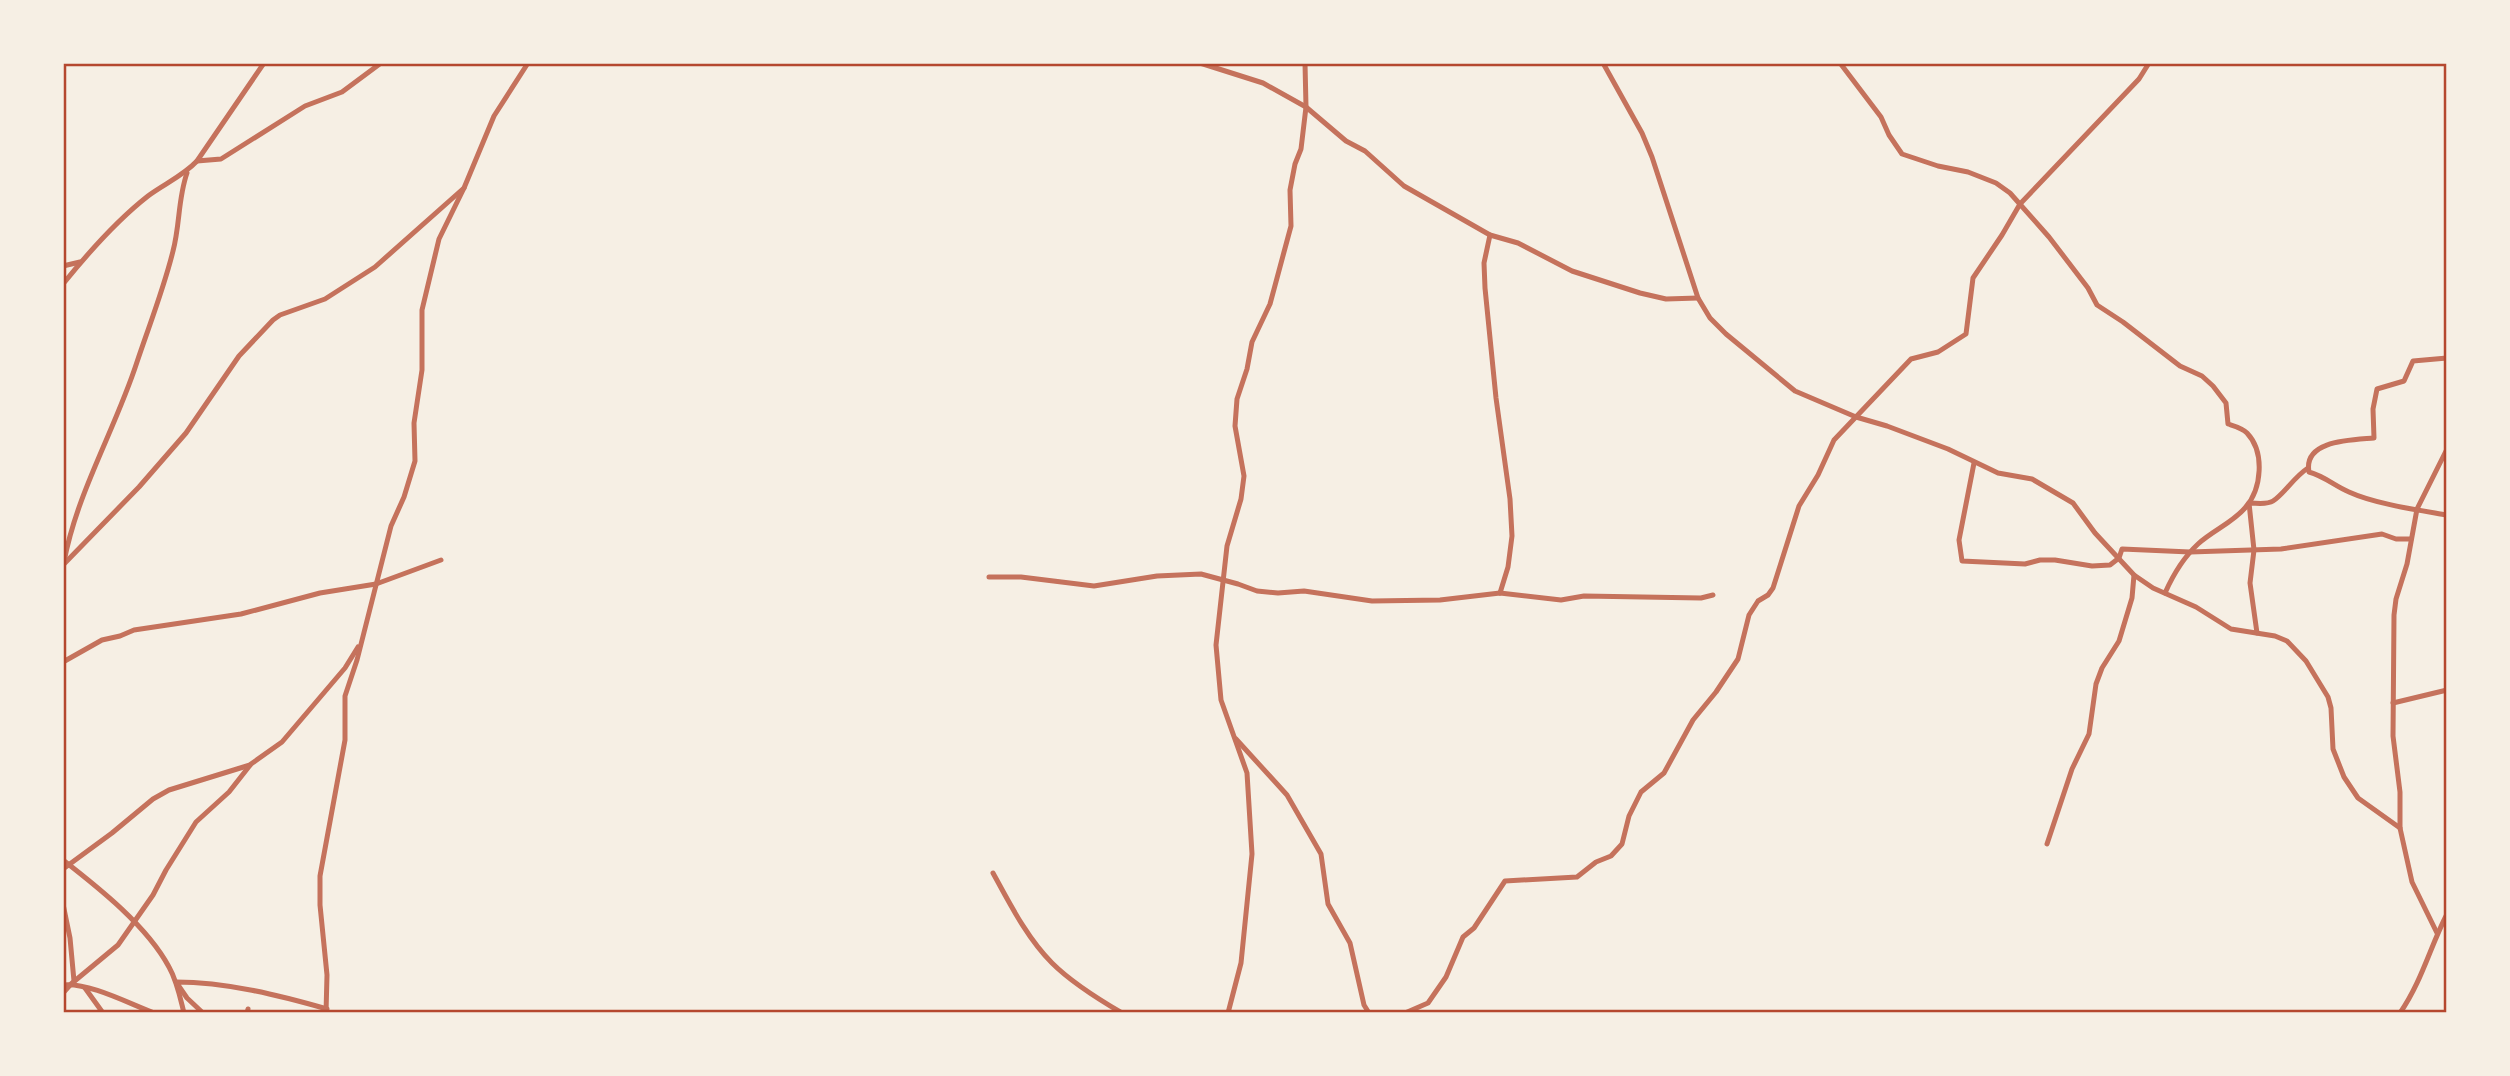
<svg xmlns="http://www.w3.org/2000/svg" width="2510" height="1076" viewBox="0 0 2510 1076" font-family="Signika,sans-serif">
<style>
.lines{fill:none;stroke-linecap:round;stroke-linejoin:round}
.minor{stroke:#c5725c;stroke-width:5}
.neatline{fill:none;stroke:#b5482f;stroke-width:2.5}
</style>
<rect width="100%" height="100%" fill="#f6efe4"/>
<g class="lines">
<g class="minor">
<polyline points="1200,63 1263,83 1306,107 1346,141 1365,151 1404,186 1490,235 1518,243 1572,271 1640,293 1666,299 1698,298"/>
<polyline points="1603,63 1642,133 1652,157 1698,298 1710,318 1726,334 1795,391 1856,417 1887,426 1948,449 1998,473 2032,479 2073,503 2095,533 2134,575 2153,588 2196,607 2231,629 2275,636 2287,641 2306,661 2328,697 2331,708 2333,749 2344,777 2358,798 2400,828"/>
<path d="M1840 63 1881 117 1889 135 1902 154 1938 166 1968 172 1996 183 2010 193 2049 237 2088 288 2097 305 2123 322 2180 366 2202 376 2213 386 2226 403 2228 424C2234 426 2242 428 2247 433 2265 452 2262 489 2245 508 2232 523 2212 531 2198 544 2184 557 2173 575 2165 593"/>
<polyline points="197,161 221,159 305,106 342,92 381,63"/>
<polyline points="1490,235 1484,263 1485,288 1496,398 1510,499 1512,536 1508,567 1500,593"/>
<polyline points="63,266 80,262"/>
<path d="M63 284C88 253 116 221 148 196 164 184 183 176 197 161L264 63"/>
<path d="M2447 358 2413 361 2404 381 2377 389 2373 409 2374 438C2352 440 2303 440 2309 472 2324 476 2335 486 2349 492 2375 504 2418 510 2447 515"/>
<polyline points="1974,463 1959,540 1962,561 2025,564 2040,560 2055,560 2092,566 2110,565 2119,558 2122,549 2190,552 2281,549 2382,534 2396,539 2411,539"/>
<path d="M64 562C77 492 115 430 137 362 149 326 164 288 173 251 180 225 178 198 187 173"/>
<polyline points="63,565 139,487 186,433 239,356 273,320 280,315 325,299 375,267 464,188 494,116 528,63"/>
<polyline points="989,577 1021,577 1094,586 1157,576 1201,574 1238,584 1257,591 1278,593 1304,591 1372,601 1440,600 1500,593 1561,600 1584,596 1701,598 1713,595"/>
<path d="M2257 633 2250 583 2254 550 2249 503C2257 503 2267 505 2273 501 2284 494 2294 477 2308 468"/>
<polyline points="63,662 102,640 120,636 134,630 241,614 320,593 376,584 441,560"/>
<polyline points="2393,703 2447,690"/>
<polyline points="1236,739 1287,795 1321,854 1328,904 1350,943 1364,1005 1369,1013"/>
<polyline points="2047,844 2072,769 2089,734 2096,684 2102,668 2119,641 2132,598 2134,575"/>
<path d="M63 860C99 888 147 926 169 967 177 981 180 997 184 1013"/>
<polyline points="63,869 112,833 153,799 169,790 250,765"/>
<path d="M993 873C1010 904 1027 938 1052 963 1072 983 1098 999 1122 1013"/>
<polyline points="63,904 70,938 74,981"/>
<polyline points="2437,933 2412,882 2400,828 2400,792 2393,736 2394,615 2396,599 2407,564 2417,509 2447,449"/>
<path d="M63 985C88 982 130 1004 154 1013"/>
<polyline points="85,988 103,1013"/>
<polyline points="63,993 71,984 118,945 153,895 166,870 196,822 229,792 251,764 282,742 345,668 358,647"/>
<path d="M203 1013 187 998 176 982C226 982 278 995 327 1009"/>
<polyline points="247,1013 248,1009"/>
<polyline points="326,1013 327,975 320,905 320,876 345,740 345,696 357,660 391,526 404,497 415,461 414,423 422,370 422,310 439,239 464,188"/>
<polyline points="1228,1013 1241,963 1252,854 1247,773 1221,700 1216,645 1227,546 1241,499 1244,476 1235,426 1237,399 1247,369 1252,342 1270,304 1291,226 1290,190 1295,164 1301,149 1306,107 1305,63"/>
<polyline points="1405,1013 1428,1003 1446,977 1463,937 1474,928 1505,881 1577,877 1596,862 1611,856 1622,844 1629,816 1641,792 1664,773 1693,720 1716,692 1738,659 1749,615 1758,601 1768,595 1773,588 1799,506 1818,475 1834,440 1911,359 1938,352 1966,334 1973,278 2002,235 2020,204 2139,79 2149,63"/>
<path d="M2400 1013C2422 981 2430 947 2447 914"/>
</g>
</g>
<rect width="2510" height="1076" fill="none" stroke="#f6efe4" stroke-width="130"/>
<rect x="65" y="65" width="2380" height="946" class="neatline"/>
</svg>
